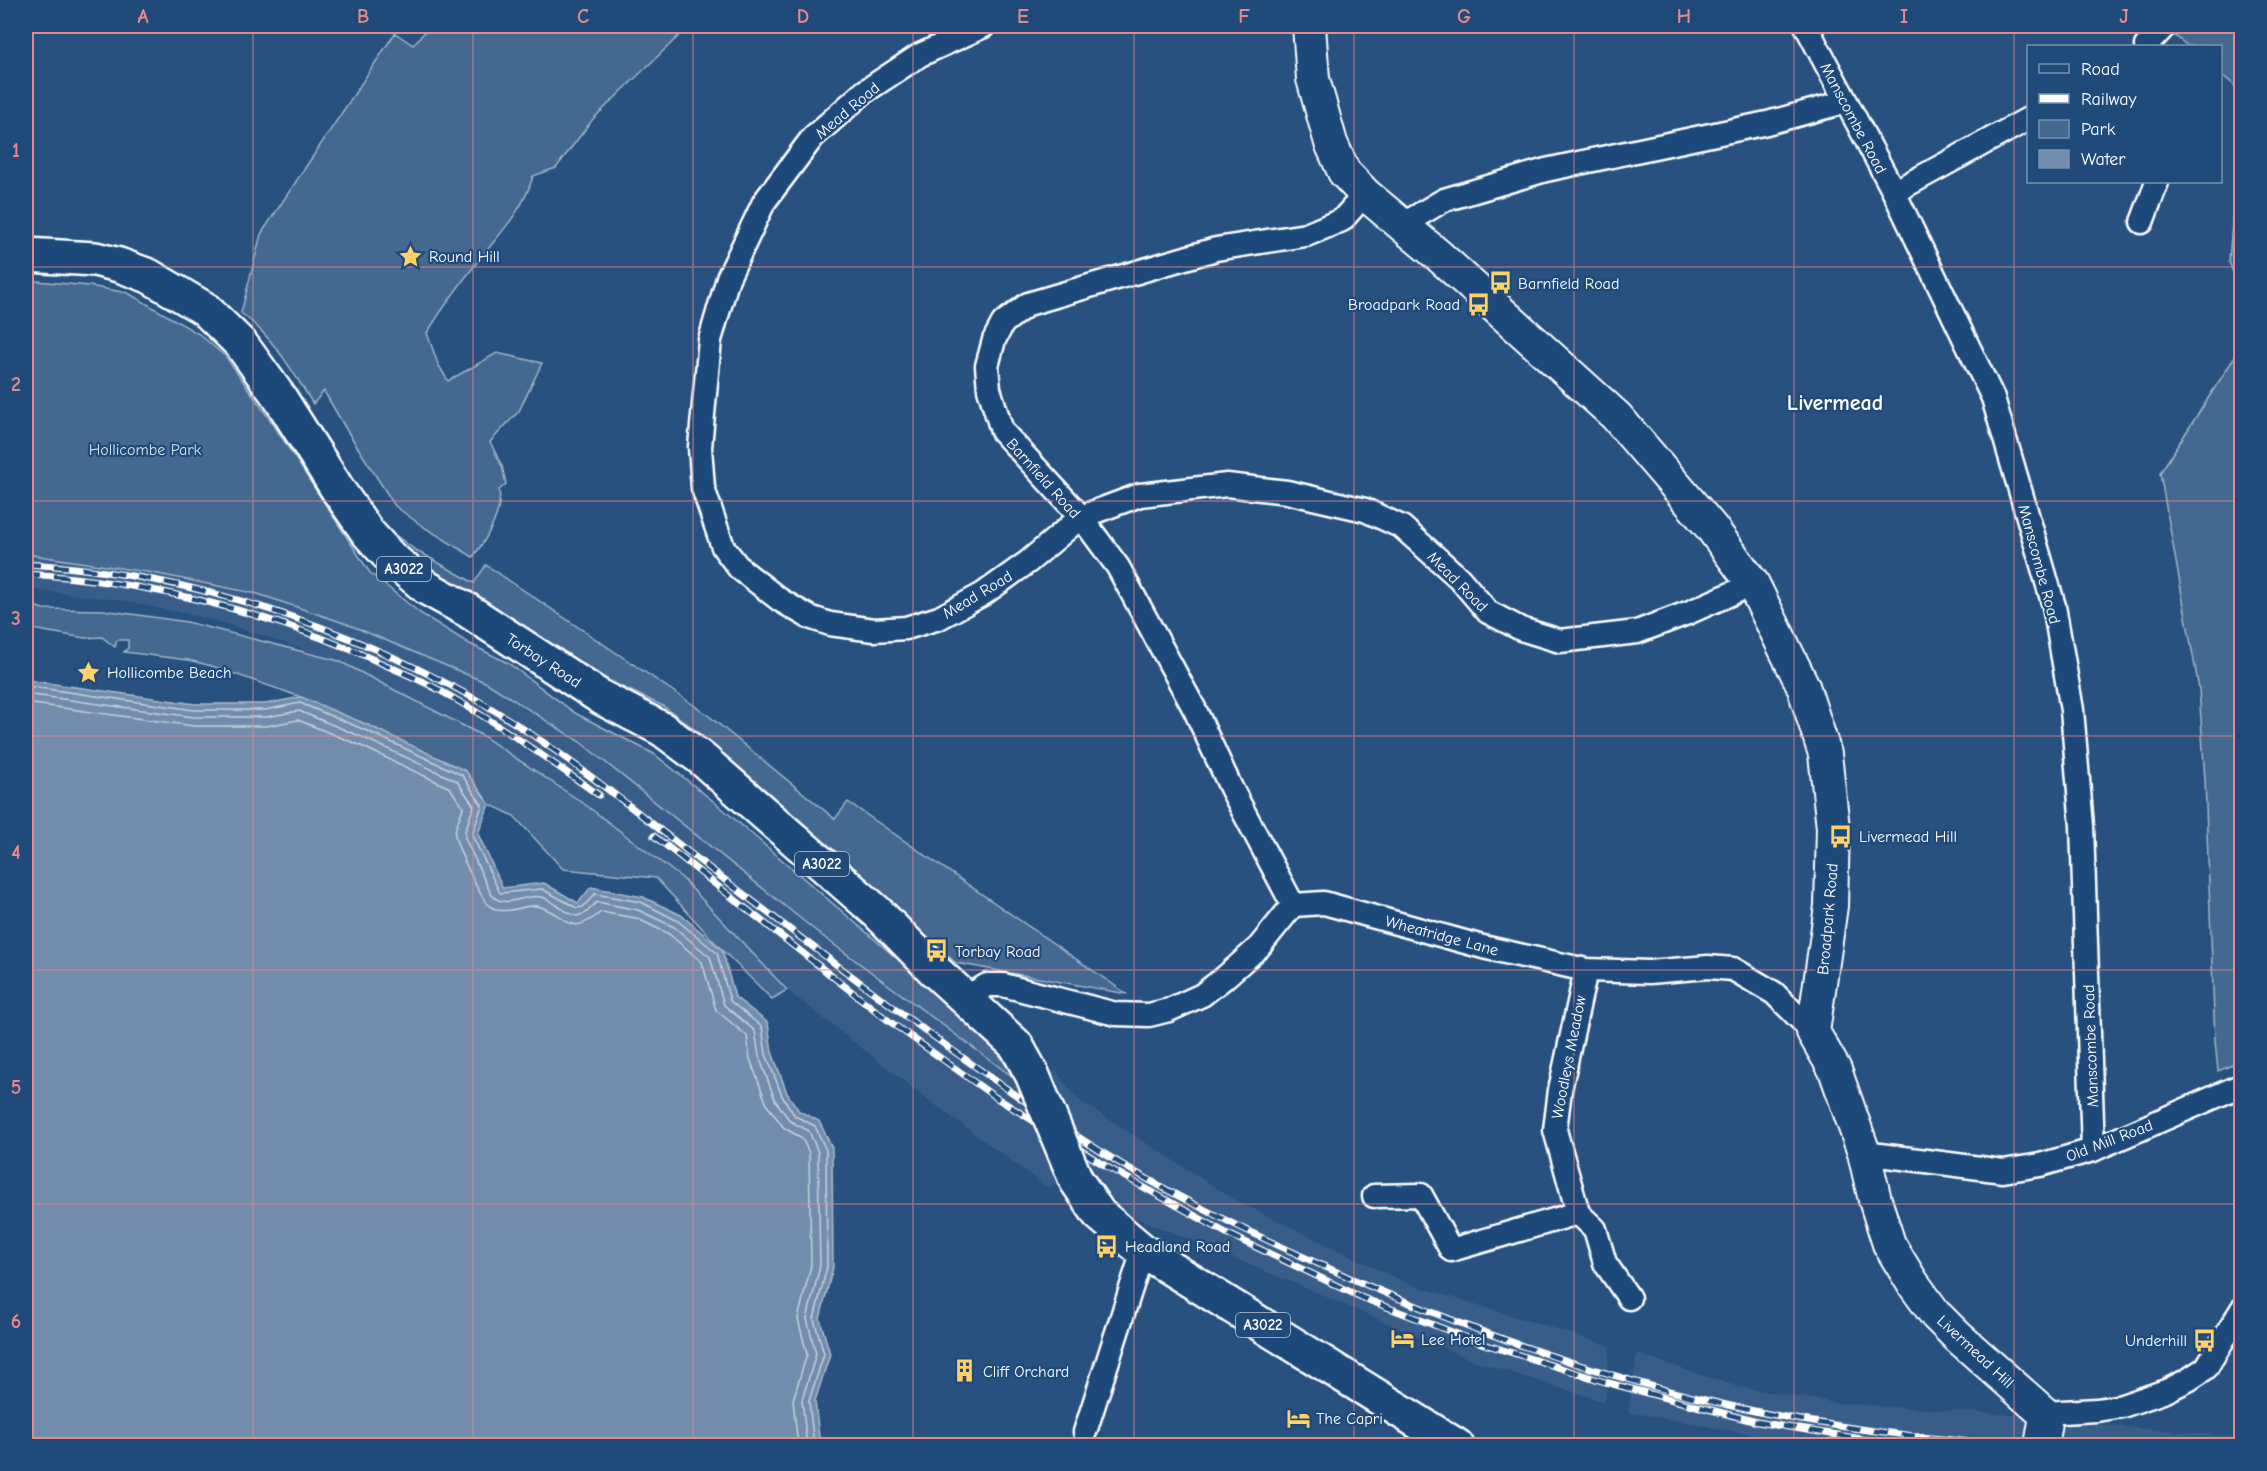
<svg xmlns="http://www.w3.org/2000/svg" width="2267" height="1471" viewBox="0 0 2267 1471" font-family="'Comic Neue',sans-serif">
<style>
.built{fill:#375d88}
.green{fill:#446890;stroke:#a2b4c8;stroke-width:1.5}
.water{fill:#718dab;stroke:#aabbcd;stroke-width:1.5}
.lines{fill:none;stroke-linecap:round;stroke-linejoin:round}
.shore{stroke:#c6d1dd;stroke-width:1.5}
.street-casing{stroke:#fff;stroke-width:27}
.secondary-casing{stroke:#fff;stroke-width:36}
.primary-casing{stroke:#fff;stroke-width:38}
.street{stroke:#1f4a7a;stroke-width:22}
.secondary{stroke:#1f4a7a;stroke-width:32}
.primary{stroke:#1f4a7a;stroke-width:33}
.rail-casing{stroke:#fff;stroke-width:7}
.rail{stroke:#1f4a7a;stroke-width:4.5;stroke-dasharray:14;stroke-linecap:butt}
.primary-bridge-casing{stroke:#fff;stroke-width:38;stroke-linecap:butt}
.primary-bridge{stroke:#1f4a7a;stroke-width:33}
.grid{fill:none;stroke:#e88989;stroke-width:1.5;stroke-opacity:0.55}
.labels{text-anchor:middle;stroke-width:4.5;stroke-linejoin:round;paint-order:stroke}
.shield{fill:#1f4a7a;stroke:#bcc9d7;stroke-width:1.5}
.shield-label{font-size:15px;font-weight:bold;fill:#fff}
.street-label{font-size:16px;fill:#fff;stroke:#1f4a7a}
.poi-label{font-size:16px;fill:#fff;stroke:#1f4a7a;text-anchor:start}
.park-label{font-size:16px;fill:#dae1e9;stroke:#1f4a7a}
.district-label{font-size:22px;font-weight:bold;fill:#fff;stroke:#1f4a7a}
.neatline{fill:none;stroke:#e88989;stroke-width:2}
.grid-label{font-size:20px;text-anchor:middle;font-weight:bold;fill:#e88989}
</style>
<rect width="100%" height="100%" fill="#28517f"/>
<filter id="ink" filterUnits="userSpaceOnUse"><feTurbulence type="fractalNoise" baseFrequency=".0167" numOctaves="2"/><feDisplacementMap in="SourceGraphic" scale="12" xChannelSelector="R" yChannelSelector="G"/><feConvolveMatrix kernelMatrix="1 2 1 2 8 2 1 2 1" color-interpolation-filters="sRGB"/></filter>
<g filter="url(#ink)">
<g class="built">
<polygon points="26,554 75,559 153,573 258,594 347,624 404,647 468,643 508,663 575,713 654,754 717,804 951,1005 1006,1063 1013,1077 1056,1071 1079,1100 1237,1201 1404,1282 1610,1346 1605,1402 1472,1360 1301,1286 1125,1213 1105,1189 1091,1166 1048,1188 927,1099 787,990 682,878 339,661 214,620 120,600 26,589"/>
<polygon points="1637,1354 1739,1387 1837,1403 2027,1416 2031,1433 2061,1421 2241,1437 2241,1445 1810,1445 1628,1412"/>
</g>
<g class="green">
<path d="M430 26H689L593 119 556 168 533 176C523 212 500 233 478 261 460 284 442 309 427 333L438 364 448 381 497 353 542 363 519 411 490 442 502 466 506 484 499 490C503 512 486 540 473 557L422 526 395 506 346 429 324 391 313 404C292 370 273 337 241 313L261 234 395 33 413 45Z"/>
<polygon points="2192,26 2241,26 2241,91 2221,74 2220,46 2188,46 2175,36"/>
<polygon points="2241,105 2241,292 2229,262"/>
<polygon points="26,280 89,286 128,293 199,334 226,357 271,421 370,573 420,613 468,643 508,663 575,713 654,754 717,804 951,1005 995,1047 1013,1077 821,935 580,742 487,683 347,624 258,594 153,573 26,554"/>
<polygon points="2241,347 2242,1061 2218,1071 2215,1041 2205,780 2199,689 2160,473"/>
<polygon points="377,521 414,549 474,583 486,565 704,712 835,819 848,802 1127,994 956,963 692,727 663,706 593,673 422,567"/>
<polygon points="26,600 31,605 43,609 103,610 187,622 339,661 483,736 583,803 682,878 787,990 772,999 722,950 656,878 563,869 514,816 489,804 466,771 301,697 212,666 188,660 124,652 128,648 128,640 117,640 115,647 102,637 85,638 32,629 26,624"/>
</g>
<polygon class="water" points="26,680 195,704 265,704 301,697 368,725 466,771 489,804 478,834 503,888 544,883 578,903 591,887 643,897 681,915 722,950 735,997 768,1023 772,1052 787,1093 799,1111 819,1121 832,1148 833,1267 820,1319 830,1354 815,1401 820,1445 26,1445"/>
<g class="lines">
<g class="shore">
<polyline points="26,686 194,710 265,710 300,703 365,730 462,775 482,805 472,835 500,893 542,889 577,908 583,907 595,894 641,902 678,921 717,953 730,1001 762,1027 766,1054 782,1096 795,1116 815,1126 826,1150 827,1267 814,1319 824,1354 809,1401 814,1446"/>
<path d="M26 694 194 717H266L299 711 362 737 457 781 474 806 465 831V838L491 894C504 911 525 893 542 897 554 901 564 913 577 916L586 913 597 902 638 910 674 927 710 957 724 1005 755 1031 759 1056 775 1100 790 1121 809 1131 818 1152 820 1266 807 1319 816 1354 802 1400 807 1446"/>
<path d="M26 703 194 726H266L298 720 359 745 450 788 463 807C461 816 455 825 455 834 455 844 478 891 485 901 487 904 491 907 495 909 510 915 527 902 541 907 571 918 569 938 601 912L636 918 669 934 702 962 716 1010 747 1036 750 1059 767 1105 784 1128 802 1138 809 1153 811 1265 798 1319 807 1354 793 1400 798 1446"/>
</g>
<defs>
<g id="street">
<polyline points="984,26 920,55 864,92 813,137 764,202 728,278 710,340 700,447 703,488 723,547 739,568 780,600 809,617 830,624 874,630 906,628 939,618 983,594 1028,562 1081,517 1140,495 1227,485 1287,492 1365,510 1402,527 1459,578 1488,612 1521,629 1560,641 1637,632 1690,612 1753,584"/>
<polyline points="1806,26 1894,192 1993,398 2054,606 2072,710 2082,826 2093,1150"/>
<polyline points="2146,46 2165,26"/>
<polyline points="1894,192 2028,119"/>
<polyline points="2142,222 2157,182"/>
<polyline points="1402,225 1444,200 1546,170 1767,123 1845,102"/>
<polyline points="1293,905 1231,788 1195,710 1118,567 1081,517 1002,431 989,389 987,366 994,340 1003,323 1028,304 1216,249 1306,235 1342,220 1365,194"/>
<polyline points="1586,970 1560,1090 1555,1130 1578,1213 1595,1229 1605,1263 1629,1298"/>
<polyline points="965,998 987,985 1003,985 1116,1014 1149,1015 1169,1010 1202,995 1224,978 1259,947 1293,905 1324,903 1483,947 1586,970 1649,972 1708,967 1733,969 1774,993 1813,1032"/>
<polyline points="1864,1153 2003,1171 2040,1165 2093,1150 2242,1085"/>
<polyline points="1374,1196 1421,1195 1451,1250 1578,1213"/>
<polyline points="2044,1413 2097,1410 2122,1406 2166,1391 2188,1380 2206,1368 2242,1309"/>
<polyline points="1085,1432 1143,1251"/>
</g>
<polyline id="secondary" points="1309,26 1313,79 1331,143 1344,172 1365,194 1439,256 1616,416 1711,527 1753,584 1803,686 1825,754 1833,828 1831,906 1813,1032 1835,1070 1864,1153 1875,1200 1889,1244 1912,1282 1936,1315 1958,1337 2044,1413 2045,1422 2041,1446"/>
<g id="primary">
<polyline points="26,255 95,259 119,265 149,276 205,309 241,344 280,398 338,490 368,533 390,557 427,588 467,610 602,698 662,729 702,759 877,912 933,969 1016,1045 1032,1074"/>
<polyline points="1076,1180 1099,1214 1143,1251 1457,1446"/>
</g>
</defs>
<use href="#street" class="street-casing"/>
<use href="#secondary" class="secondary-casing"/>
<use href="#primary" class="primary-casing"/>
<use href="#street" class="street"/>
<use href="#secondary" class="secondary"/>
<use href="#primary" class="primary"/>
<defs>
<g id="rail">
<path d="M26 564C170 572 311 614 440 680 535 728 620 799 704 864 834 963 963 1063 1100 1151 1162 1190 1230 1223 1297 1254 1444 1322 1599 1379 1759 1412 1843 1429 1927 1438 2012 1446"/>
<path d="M26 574C150 581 277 614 390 667 406 674 423 681 439 690 495 721 547 759 599 795"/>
<polyline points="654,836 889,1021 995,1097 1109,1168 1228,1234 1363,1298 1481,1343 1605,1382 1757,1422 1905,1446"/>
</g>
</defs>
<use href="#rail" class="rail-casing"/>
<use href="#rail" class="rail"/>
<defs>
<polyline id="primary-bridge" points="1032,1074 1076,1180"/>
</defs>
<use href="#primary-bridge" class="primary-bridge-casing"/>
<use href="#primary-bridge" class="primary-bridge"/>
</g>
</g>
<path class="grid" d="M253 26V1446M473 26V1446M693 26V1446M913 26V1446M1134 26V1446M1354 26V1446M1574 26V1446M1794 26V1446M2014 26V1446M26 267H2242M26 501H2242M26 736H2242M26 970H2242M26 1204H2242"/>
<defs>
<symbol id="sight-bare" viewBox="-9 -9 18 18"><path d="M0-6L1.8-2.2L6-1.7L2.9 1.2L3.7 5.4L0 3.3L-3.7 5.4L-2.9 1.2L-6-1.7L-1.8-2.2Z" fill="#ffd166" stroke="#1f4a7a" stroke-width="2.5" paint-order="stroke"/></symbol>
<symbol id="bus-bare" viewBox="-9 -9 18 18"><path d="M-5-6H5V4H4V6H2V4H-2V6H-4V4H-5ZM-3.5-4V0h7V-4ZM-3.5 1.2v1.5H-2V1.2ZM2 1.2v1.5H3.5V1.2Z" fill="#ffd166" stroke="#1f4a7a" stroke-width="2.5" paint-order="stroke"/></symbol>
<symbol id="hotel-bare" viewBox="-9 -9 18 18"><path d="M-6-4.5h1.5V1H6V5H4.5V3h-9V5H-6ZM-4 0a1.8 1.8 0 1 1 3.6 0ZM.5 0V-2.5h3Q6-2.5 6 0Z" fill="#ffd166" stroke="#1f4a7a" stroke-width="2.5" paint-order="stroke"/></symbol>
<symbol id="building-bare" viewBox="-9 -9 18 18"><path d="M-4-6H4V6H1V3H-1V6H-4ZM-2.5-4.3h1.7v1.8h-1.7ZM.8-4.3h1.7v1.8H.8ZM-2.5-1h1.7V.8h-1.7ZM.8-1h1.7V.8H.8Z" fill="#ffd166" stroke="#1f4a7a" stroke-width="2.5" paint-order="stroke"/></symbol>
</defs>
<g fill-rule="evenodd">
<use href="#sight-bare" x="394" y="240" width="33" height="33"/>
<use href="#bus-bare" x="1484" y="266" width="33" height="33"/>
<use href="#bus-bare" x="1462" y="288" width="33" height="33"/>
<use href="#sight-bare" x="72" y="656" width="33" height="33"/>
<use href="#bus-bare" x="1824" y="820" width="33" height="33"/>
<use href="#bus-bare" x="920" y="934" width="33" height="33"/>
<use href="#bus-bare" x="1090" y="1230" width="33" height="33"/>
<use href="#hotel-bare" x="1386" y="1322" width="33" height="33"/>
<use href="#bus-bare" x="2188" y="1324" width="33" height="33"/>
<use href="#building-bare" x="948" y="1354" width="33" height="33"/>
<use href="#hotel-bare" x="1282" y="1402" width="33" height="33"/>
</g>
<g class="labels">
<g class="shield">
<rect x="377" y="557" width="54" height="24" rx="4.5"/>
<rect x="795" y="852" width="54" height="24" rx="4.5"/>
<rect x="1236" y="1313" width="54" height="24" rx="4.5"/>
</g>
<g class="shield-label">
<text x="404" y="574">A3022</text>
<text x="822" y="869">A3022</text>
<text x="1263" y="1330">A3022</text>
</g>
<g class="street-label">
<text transform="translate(847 110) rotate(-40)" y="6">Mead Road</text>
<text transform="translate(1854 118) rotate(62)" y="6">Manscombe Road</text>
<text transform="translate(1044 478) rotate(48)" y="6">Barnfield Road</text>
<text transform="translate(2040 564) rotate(75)" y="6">Manscombe Road</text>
<text transform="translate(1458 581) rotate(45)" y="6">Mead Road</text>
<text transform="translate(977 594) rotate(-31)" y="6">Mead Road</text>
<text transform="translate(544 660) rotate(33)" y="6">Torbay Road</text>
<text transform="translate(1827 919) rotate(-85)" y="6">Broadpark Road</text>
<text transform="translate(1442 935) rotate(15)" y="6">Wheatridge Lane</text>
<text transform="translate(2090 1046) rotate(-92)" y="6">Manscombe Road</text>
<text transform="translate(1568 1057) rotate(-79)" y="6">Woodleys Meadow</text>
<text transform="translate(2109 1140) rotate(-21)" y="6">Old Mill Road</text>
<text transform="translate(1976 1351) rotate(43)" y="6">Livermead Hill</text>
</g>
<g class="poi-label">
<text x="429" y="262">Round Hill</text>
<text x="1518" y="289">Barnfield Road</text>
<text x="1460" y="310" text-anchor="end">Broadpark Road</text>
<text x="107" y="678">Hollicombe Beach</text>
<text x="1859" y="842">Livermead Hill</text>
<text x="955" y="957">Torbay Road</text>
<text x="1125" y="1252">Headland Road</text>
<text x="1421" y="1345">Lee Hotel</text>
<text x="2187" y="1346" text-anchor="end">Underhill</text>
<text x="983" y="1377">Cliff Orchard</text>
<text x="1316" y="1424">The Capri</text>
</g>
<g class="park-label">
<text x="145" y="455">Hollicombe Park</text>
</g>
<g class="district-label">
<text x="1835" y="410">Livermead</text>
</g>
</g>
<rect width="2267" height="1471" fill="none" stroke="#1f4a7a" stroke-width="66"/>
<rect x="2027" y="45" width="195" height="138" fill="#1f4a7a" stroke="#7992af" stroke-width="1.5"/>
<rect x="2039" y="64" width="30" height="9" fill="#1f4a7a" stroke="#7992af" stroke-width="1.5"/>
<text x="2081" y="75" font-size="18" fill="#ffffff">Road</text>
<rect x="2039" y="94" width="30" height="9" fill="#ffffff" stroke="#7992af" stroke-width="1.5"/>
<text x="2081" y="105" font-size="18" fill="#ffffff">Railway</text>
<rect x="2039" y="120" width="30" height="18" fill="#446890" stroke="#7992af" stroke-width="1.5"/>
<text x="2081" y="135" font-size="18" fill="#ffffff">Park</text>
<rect x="2039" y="150" width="30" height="18" fill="#718dab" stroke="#7992af" stroke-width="1.5"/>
<text x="2081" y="165" font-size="18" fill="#ffffff">Water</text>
<rect x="33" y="33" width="2201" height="1405" class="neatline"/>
<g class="grid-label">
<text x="143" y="23">A</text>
<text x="363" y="23">B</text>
<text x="583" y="23">C</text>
<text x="803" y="23">D</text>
<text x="1023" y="23">E</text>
<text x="1244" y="23">F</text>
<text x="1464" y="23">G</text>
<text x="1684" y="23">H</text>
<text x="1904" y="23">I</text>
<text x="2124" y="23">J</text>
<text x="16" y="157">1</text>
<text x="16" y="391">2</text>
<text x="16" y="625">3</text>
<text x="16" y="859">4</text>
<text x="16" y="1094">5</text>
<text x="16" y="1328">6</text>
</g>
</svg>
